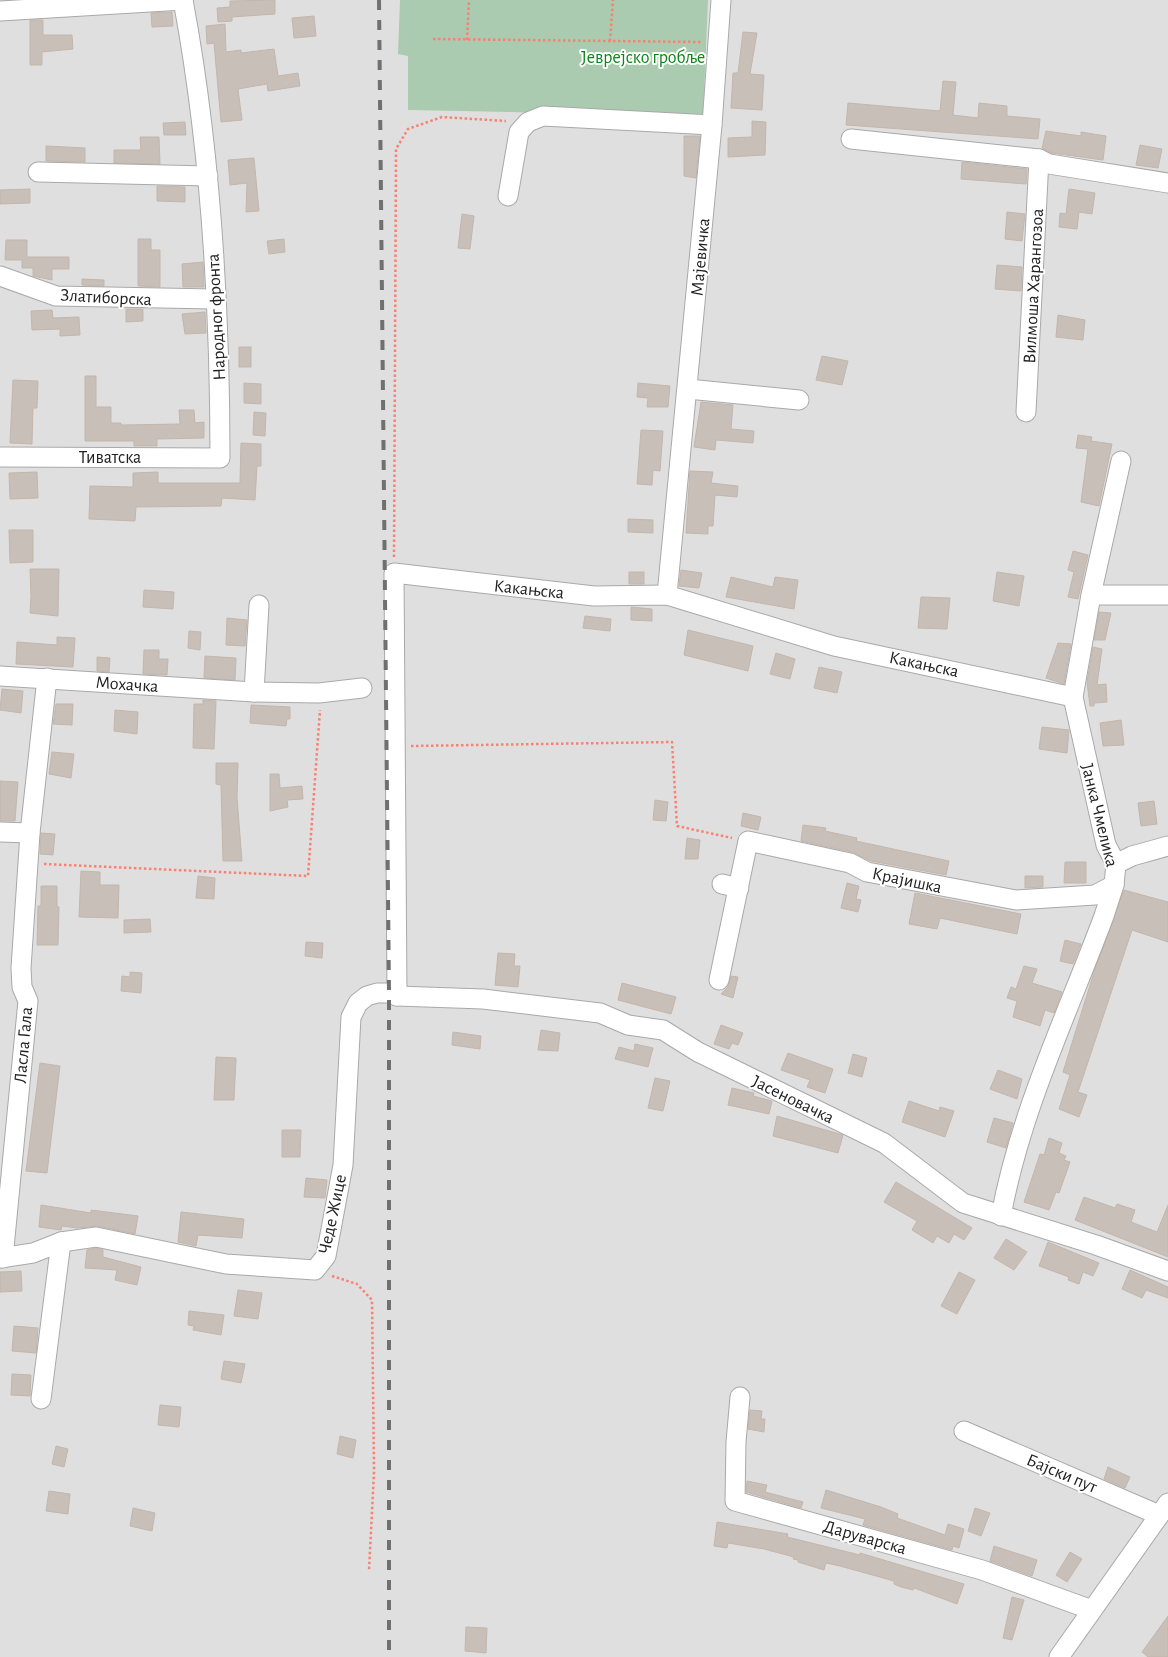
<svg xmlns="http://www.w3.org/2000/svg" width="1168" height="1657" viewBox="0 0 1168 1657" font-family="'Alegreya Sans',sans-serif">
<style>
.residential{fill:#e0dfdf}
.cemetery{fill:#aacbaf}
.building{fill:#c7bfb8;stroke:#c4b6ab}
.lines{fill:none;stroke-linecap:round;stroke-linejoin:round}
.minor-casing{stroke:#a9a9a9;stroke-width:21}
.path{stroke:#fa8072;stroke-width:2.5;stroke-dasharray:2.5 2.5;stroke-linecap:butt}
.minor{stroke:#fff;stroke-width:19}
.rail{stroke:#707070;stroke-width:4;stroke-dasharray:10 10;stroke-linecap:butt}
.labels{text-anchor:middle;stroke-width:4;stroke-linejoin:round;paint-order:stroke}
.park-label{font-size:18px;fill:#0c8416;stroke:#fff}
.street-label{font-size:18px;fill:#222;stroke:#fff}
</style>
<rect width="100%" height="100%" fill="#f2efe9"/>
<rect class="residential" x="0" y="0" width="1168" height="1657"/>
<polygon class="cemetery" points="400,0 708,0 703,116 408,110 408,56 398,54"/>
<g class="building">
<polygon points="275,0 275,14 232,17 232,21 218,22 217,8 230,7 230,1"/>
<polygon points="172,12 173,26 152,27 151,13"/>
<polygon points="314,16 316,36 294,38 292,18"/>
<polygon points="30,20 43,20 43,35 72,35 73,49 42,52 42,65 30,65"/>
<polygon points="225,24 226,52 241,50 241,53 274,49 278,76 298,73 300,86 268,91 267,84 238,89 242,120 221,122 214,43 207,44 206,26"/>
<polygon points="743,32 757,33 750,74 764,75 762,110 731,108 733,73 738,73"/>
<polygon points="943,81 956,82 953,115 978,118 979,103 1007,106 1007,116 1040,119 1038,139 846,125 848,103 940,111"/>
<polygon points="752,121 766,122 765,155 728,157 728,138 752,137"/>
<polygon points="185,122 186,135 164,135 163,123"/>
<polygon points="1046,131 1081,136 1081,132 1106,136 1103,160 1052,153 1042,148"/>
<polygon points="684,136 700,136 696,178 684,176"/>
<polygon points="140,137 159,137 160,164 114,163 114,150 141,150"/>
<polygon points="1140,145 1162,149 1158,168 1136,165"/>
<polygon points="46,146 85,148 85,162 46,161"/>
<polygon points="254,158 259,211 246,212 247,183 230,185 228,160"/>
<polygon points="962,162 1027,169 1026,184 961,179"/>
<polygon points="157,186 185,187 185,202 157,201"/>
<polygon points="30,189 30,203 0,204 0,190"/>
<polygon points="1069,189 1095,193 1092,214 1079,212 1077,229 1059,227 1060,213 1066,214"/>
<polygon points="1007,212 1025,214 1022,241 1005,239"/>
<polygon points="462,214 474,216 470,249 458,248"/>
<polygon points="138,239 151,239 151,250 160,250 160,287 138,286"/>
<polygon points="284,239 285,252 269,254 267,241"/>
<polygon points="6,240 27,240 27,257 69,257 69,269 52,269 52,280 33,276 33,268 22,268 22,260 5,260"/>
<polygon points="203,262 204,287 183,287 182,264"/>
<polygon points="997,265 1022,267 1021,291 995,289"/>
<polygon points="82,279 104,280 104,286 82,285"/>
<polygon points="126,309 143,309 143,321 126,322"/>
<polygon points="52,310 53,318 79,317 80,335 60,336 60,329 32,330 31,311"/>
<polygon points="205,312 206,333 185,334 182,314"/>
<polygon points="1058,315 1085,320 1083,340 1056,337"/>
<rect x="239" y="347" width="12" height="20"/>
<polygon points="822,356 848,361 842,385 816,380"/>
<polygon points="85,376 96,376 96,407 111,407 111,423 121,423 121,425 180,424 179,410 194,410 195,423 204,422 204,438 157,439 157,446 134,446 134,441 85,441"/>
<polygon points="13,380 38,381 37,408 33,408 32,444 10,443"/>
<polygon points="244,383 261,384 261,404 244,403"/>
<polygon points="638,383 670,386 668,407 647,407 648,398 637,397"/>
<polygon points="701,402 733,405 731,429 754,431 753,443 716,440 715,450 694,447"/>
<polygon points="254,412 266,413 265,436 253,435"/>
<polygon points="641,430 663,431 660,471 653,470 652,485 637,484"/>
<polygon points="1078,435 1092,437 1091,441 1112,444 1099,506 1081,502 1088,449 1076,448"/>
<polygon points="241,443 261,444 261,466 257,466 255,500 222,498 221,506 136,507 135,521 89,519 90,486 133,487 133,473 158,472 158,483 240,483"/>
<polygon points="690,471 713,472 711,483 738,486 737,497 715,495 713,526 708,526 708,534 686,533"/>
<polygon points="37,472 38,498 10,499 9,473"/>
<polygon points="628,519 653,520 653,533 628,532"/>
<polygon points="9,530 33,530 33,562 10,563"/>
<polygon points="1073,551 1088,555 1078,599 1068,597 1074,572 1068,570"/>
<polygon points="30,569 59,569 58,616 30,613 31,596"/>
<polygon points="681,570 702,573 699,588 679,586"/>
<rect x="629" y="572" width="15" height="12"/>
<polygon points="997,572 1024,576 1019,606 993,601"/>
<polygon points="731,577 773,587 775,577 798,580 794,609 726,597"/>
<polygon points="144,590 174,592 173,609 143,607"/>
<polygon points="921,597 950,598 947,629 918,628"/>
<polygon points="631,607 652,609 652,621 631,620"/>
<polygon points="1099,612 1111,613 1105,640 1094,640"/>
<polygon points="585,616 611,619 610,631 583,628"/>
<polygon points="227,618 247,620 245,646 226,645"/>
<polygon points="688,630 753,646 748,671 684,655"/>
<polygon points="189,631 201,632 200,650 188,648"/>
<polygon points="57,637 75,638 73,667 16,664 17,642 57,645"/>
<polygon points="1058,643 1071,644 1064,684 1046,678"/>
<polygon points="1093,647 1102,649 1097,685 1106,684 1107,702 1094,703 1094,706 1090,706 1087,682"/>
<polygon points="144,650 159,650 159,659 168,659 167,675 143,674"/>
<polygon points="776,653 795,659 790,679 770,674"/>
<polygon points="205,656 236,658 235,680 204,678"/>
<polygon points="97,657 110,658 109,672 97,671"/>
<polygon points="819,667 842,672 837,693 814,688"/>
<polygon points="2,689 23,691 21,713 0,710"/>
<polygon points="203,700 216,701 214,749 193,748 194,704 203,704"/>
<polygon points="56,704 73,704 72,725 53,724"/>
<polygon points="251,705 290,707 290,719 287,719 286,726 250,723"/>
<polygon points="115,710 138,712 137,734 114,731"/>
<polygon points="1121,720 1124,745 1103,746 1100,723"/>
<polygon points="1042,727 1069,730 1067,753 1039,749"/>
<polygon points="52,752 74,754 71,778 49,774"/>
<polygon points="216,763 238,763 237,798 242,861 223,861 221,785 216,784"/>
<polygon points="270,774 279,774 280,788 302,786 303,799 287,800 288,807 270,811"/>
<polygon points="0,781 18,782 15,821 0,821"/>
<polygon points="655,800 668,802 666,821 653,820"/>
<polygon points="1154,801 1157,824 1141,826 1138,803"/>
<polygon points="743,813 761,817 758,830 741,826"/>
<polygon points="803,825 826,828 825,831 857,838 856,841 949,861 946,875 871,861 852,852 801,841"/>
<polygon points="41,833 55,834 53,855 40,854"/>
<polygon points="687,838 700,840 698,859 685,859"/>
<polygon points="1065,862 1086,862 1086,883 1064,883"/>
<polygon points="81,871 100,872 100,885 119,885 118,918 79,917"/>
<polygon points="198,876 215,878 214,899 196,898"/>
<polygon points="1025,876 1043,876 1043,887 1025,888"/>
<polygon points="847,883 859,886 856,899 861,900 858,912 841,908"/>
<polygon points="41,886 57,886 57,907 59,907 58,945 37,945 38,906 41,906"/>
<polygon points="1124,890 1168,902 1168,942 1132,930 1078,1092 1087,1095 1079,1117 1059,1109 1070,1075 1063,1072 1095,969"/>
<polygon points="915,893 1021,914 1017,934 940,918 937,929 909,924"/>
<polygon points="150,919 151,932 124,933 124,920"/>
<polygon points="1065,940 1081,944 1073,964 1060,961"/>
<polygon points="306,942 323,943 322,958 305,956"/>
<polygon points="498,953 515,954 514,966 520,966 518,987 495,985"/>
<polygon points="1024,966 1037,969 1032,983 1062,992 1054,1013 1045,1010 1040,1026 1013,1017 1017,1001 1007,998 1011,987 1016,989"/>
<polygon points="130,972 142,973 141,993 121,991 122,976 130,977"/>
<polygon points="731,976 738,977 733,998 721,994 728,987"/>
<polygon points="622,983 676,997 671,1014 618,1000"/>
<polygon points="721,1025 743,1033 738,1045 732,1043 729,1049 714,1044"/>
<polygon points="541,1030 560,1033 558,1051 538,1050"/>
<polygon points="453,1032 481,1036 480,1049 452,1045"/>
<polygon points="635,1044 653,1048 648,1067 615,1059 619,1047 634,1051"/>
<polygon points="788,1053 833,1069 825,1093 807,1087 810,1080 781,1070"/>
<polygon points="853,1054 867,1058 862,1077 848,1073"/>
<polygon points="216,1057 236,1058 234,1100 214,1100"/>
<polygon points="40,1063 60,1066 47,1173 26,1171"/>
<polygon points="998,1070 1022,1079 1017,1099 990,1089"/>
<polygon points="655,1078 670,1081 663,1111 648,1108"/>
<polygon points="732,1088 754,1093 753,1096 772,1101 769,1114 728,1105"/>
<polygon points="909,1101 939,1111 940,1107 954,1111 945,1137 902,1122"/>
<polygon points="777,1116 843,1135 838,1153 773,1136"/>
<polygon points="994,1118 1013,1123 1006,1148 987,1142"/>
<polygon points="282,1130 301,1130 300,1157 282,1157"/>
<polygon points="1049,1138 1062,1143 1059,1153 1066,1156 1064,1160 1070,1162 1059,1193 1056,1192 1049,1210 1024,1202 1040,1154 1044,1155"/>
<polygon points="306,1178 327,1180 325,1198 304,1197"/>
<polygon points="896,1182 972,1228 964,1240 954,1234 949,1243 937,1236 933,1243 912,1230 917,1221 884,1202"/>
<polygon points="1084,1197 1115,1208 1117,1204 1135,1210 1131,1222 1157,1232 1168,1205 1168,1257 1075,1220"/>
<polygon points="41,1205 91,1213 91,1210 138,1216 135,1234 98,1226 77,1228 62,1226 61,1230 39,1227"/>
<polygon points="181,1212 244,1219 242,1238 198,1235 196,1246 178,1242"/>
<polygon points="1006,1239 1027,1252 1014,1270 994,1258"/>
<polygon points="1048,1242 1099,1263 1093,1276 1083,1272 1079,1284 1068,1280 1069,1277 1039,1266"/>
<polygon points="96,1248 103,1250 103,1257 141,1267 137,1285 115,1280 117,1270 85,1268 87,1250"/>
<polygon points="1130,1270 1168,1287 1168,1298 1146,1290 1142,1298 1122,1289"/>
<polygon points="21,1271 22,1291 0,1292 0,1272"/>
<polygon points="959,1272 975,1280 957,1314 941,1306"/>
<polygon points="238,1290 262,1293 258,1319 234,1316"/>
<polygon points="189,1311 224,1315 221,1335 193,1330 194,1326 188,1325"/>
<polygon points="14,1326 38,1328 36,1353 12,1351"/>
<polygon points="224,1361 245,1364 241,1383 221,1379"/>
<polygon points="12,1374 31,1375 30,1396 11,1395"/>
<polygon points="160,1405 181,1407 179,1427 158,1425"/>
<polygon points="750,1410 762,1411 761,1419 765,1419 764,1432 748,1429"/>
<polygon points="340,1436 356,1440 353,1458 337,1454"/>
<polygon points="56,1446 68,1449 64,1467 52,1464"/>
<polygon points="1108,1467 1130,1477 1125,1488 1104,1479"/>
<polygon points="747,1481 767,1485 765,1492 803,1502 801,1508 746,1492"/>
<polygon points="826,1490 881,1507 898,1514 897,1518 945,1535 948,1524 964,1529 959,1548 953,1546 952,1550 863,1525 865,1519 821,1508"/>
<polygon points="49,1491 70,1494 68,1514 46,1511"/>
<polygon points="133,1508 155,1513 152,1531 130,1526"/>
<polygon points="975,1508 990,1513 981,1536 968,1531"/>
<polygon points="717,1522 788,1534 787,1537 860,1555 860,1553 964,1584 957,1604 914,1588 913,1590 901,1587 894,1584 894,1581 840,1566 826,1563 824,1570 798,1562 798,1560 793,1559 794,1557 764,1549 728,1543 727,1548 714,1546"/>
<polygon points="994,1546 1037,1560 1032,1576 990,1561"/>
<polygon points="1070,1552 1082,1559 1067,1582 1056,1575"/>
<polygon points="1012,1597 1024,1600 1012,1640 1003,1638"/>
<polygon points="1168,1616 1168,1657 1148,1657 1142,1652"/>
<polygon points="466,1627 487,1628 486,1653 465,1651"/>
</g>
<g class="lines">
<defs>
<g id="minor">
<polyline points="0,11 183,0"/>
<polyline points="851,139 1039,159 1049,164 1168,183"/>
<polyline points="38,172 208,176"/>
<polyline points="508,196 519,132 528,122 543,116 712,125"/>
<polyline points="0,276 56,296 214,299"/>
<polyline points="688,389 799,400"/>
<polyline points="1026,412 1039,159"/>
<path d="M0 457 220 458C220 306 211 150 183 0"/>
<polyline points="667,595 712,125 721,0"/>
<polyline points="1091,595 1168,595"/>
<polyline points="0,676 254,692 319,693 362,688"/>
<polyline points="254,692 259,605"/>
<polyline points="0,832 30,833"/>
<polyline points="1116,864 1132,856 1168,846"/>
<polyline points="722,884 739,888"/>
<polyline points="719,980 748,841 850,863 867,872 1016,900 1095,895 1114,885"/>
<polyline points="397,996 394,573 594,596 667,595 834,646 1073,697"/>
<path d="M1001 1216C1020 1112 1067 1015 1104 916L1114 885 1116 864 1106 845 1073 697 1091 595 1121 461"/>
<polyline points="0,1258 33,1253 61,1242 96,1237 226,1264 315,1270 326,1256 343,1165 351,1017 358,1003 367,996 377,993 389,993 397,996 483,999 600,1013 628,1025 663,1030 698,1052 884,1143 963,1203 1096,1245 1168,1271"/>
<polyline points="3,1258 28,1001 22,987 21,968 30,833 47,678"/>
<polyline points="740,1397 736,1442 735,1501 982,1570 1092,1610"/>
<polyline points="41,1399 61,1242"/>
<polyline points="964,1431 1159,1515"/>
<polyline points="1059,1657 1168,1503"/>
</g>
</defs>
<use href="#minor" class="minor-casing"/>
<g class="path">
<polyline points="433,39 702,42"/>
<polyline points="467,40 469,0"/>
<polyline points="610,41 613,0"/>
<polyline points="394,557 396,149 408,129 442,117 506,121"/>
<polyline points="411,746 672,742 677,826 732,838"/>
<polyline points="44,864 308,876 320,710"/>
<polyline points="332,1276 357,1284 372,1300 374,1472 369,1570"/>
</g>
<use href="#minor" class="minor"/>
<polyline class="rail" points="379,0 389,993 389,1657"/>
</g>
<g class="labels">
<g class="park-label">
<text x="643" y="63">Јеврејско гробље</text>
</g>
<g class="street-label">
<text transform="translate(700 257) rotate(-85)" y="6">Мајевичка</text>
<text transform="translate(1033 286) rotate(-87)" y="6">Вилмоша Харангозоа</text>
<text transform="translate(106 297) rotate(3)" y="6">Златиборска</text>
<text transform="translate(216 317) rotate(-93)" y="6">Народног фронта</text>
<text x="110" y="463">Тиватска</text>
<text transform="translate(529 589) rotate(6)" y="6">Какањска</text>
<text transform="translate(924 664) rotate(12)" y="6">Какањска</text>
<text transform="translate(127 684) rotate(4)" y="6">Мохачка</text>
<text transform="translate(1100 815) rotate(76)" y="6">Јанка Чмелика</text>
<text transform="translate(907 880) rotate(12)" y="6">Крајишка</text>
<text transform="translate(23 1045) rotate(-85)" y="6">Ласла Гала</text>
<text transform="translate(793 1099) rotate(26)" y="6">Јасеновачка</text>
<text transform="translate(332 1214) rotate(-78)" y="6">Чеде Жице</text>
<text transform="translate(1062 1473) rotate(23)" y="6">Бајски пут</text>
<text transform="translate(865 1537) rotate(16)" y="6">Даруварска</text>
</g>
</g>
</svg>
